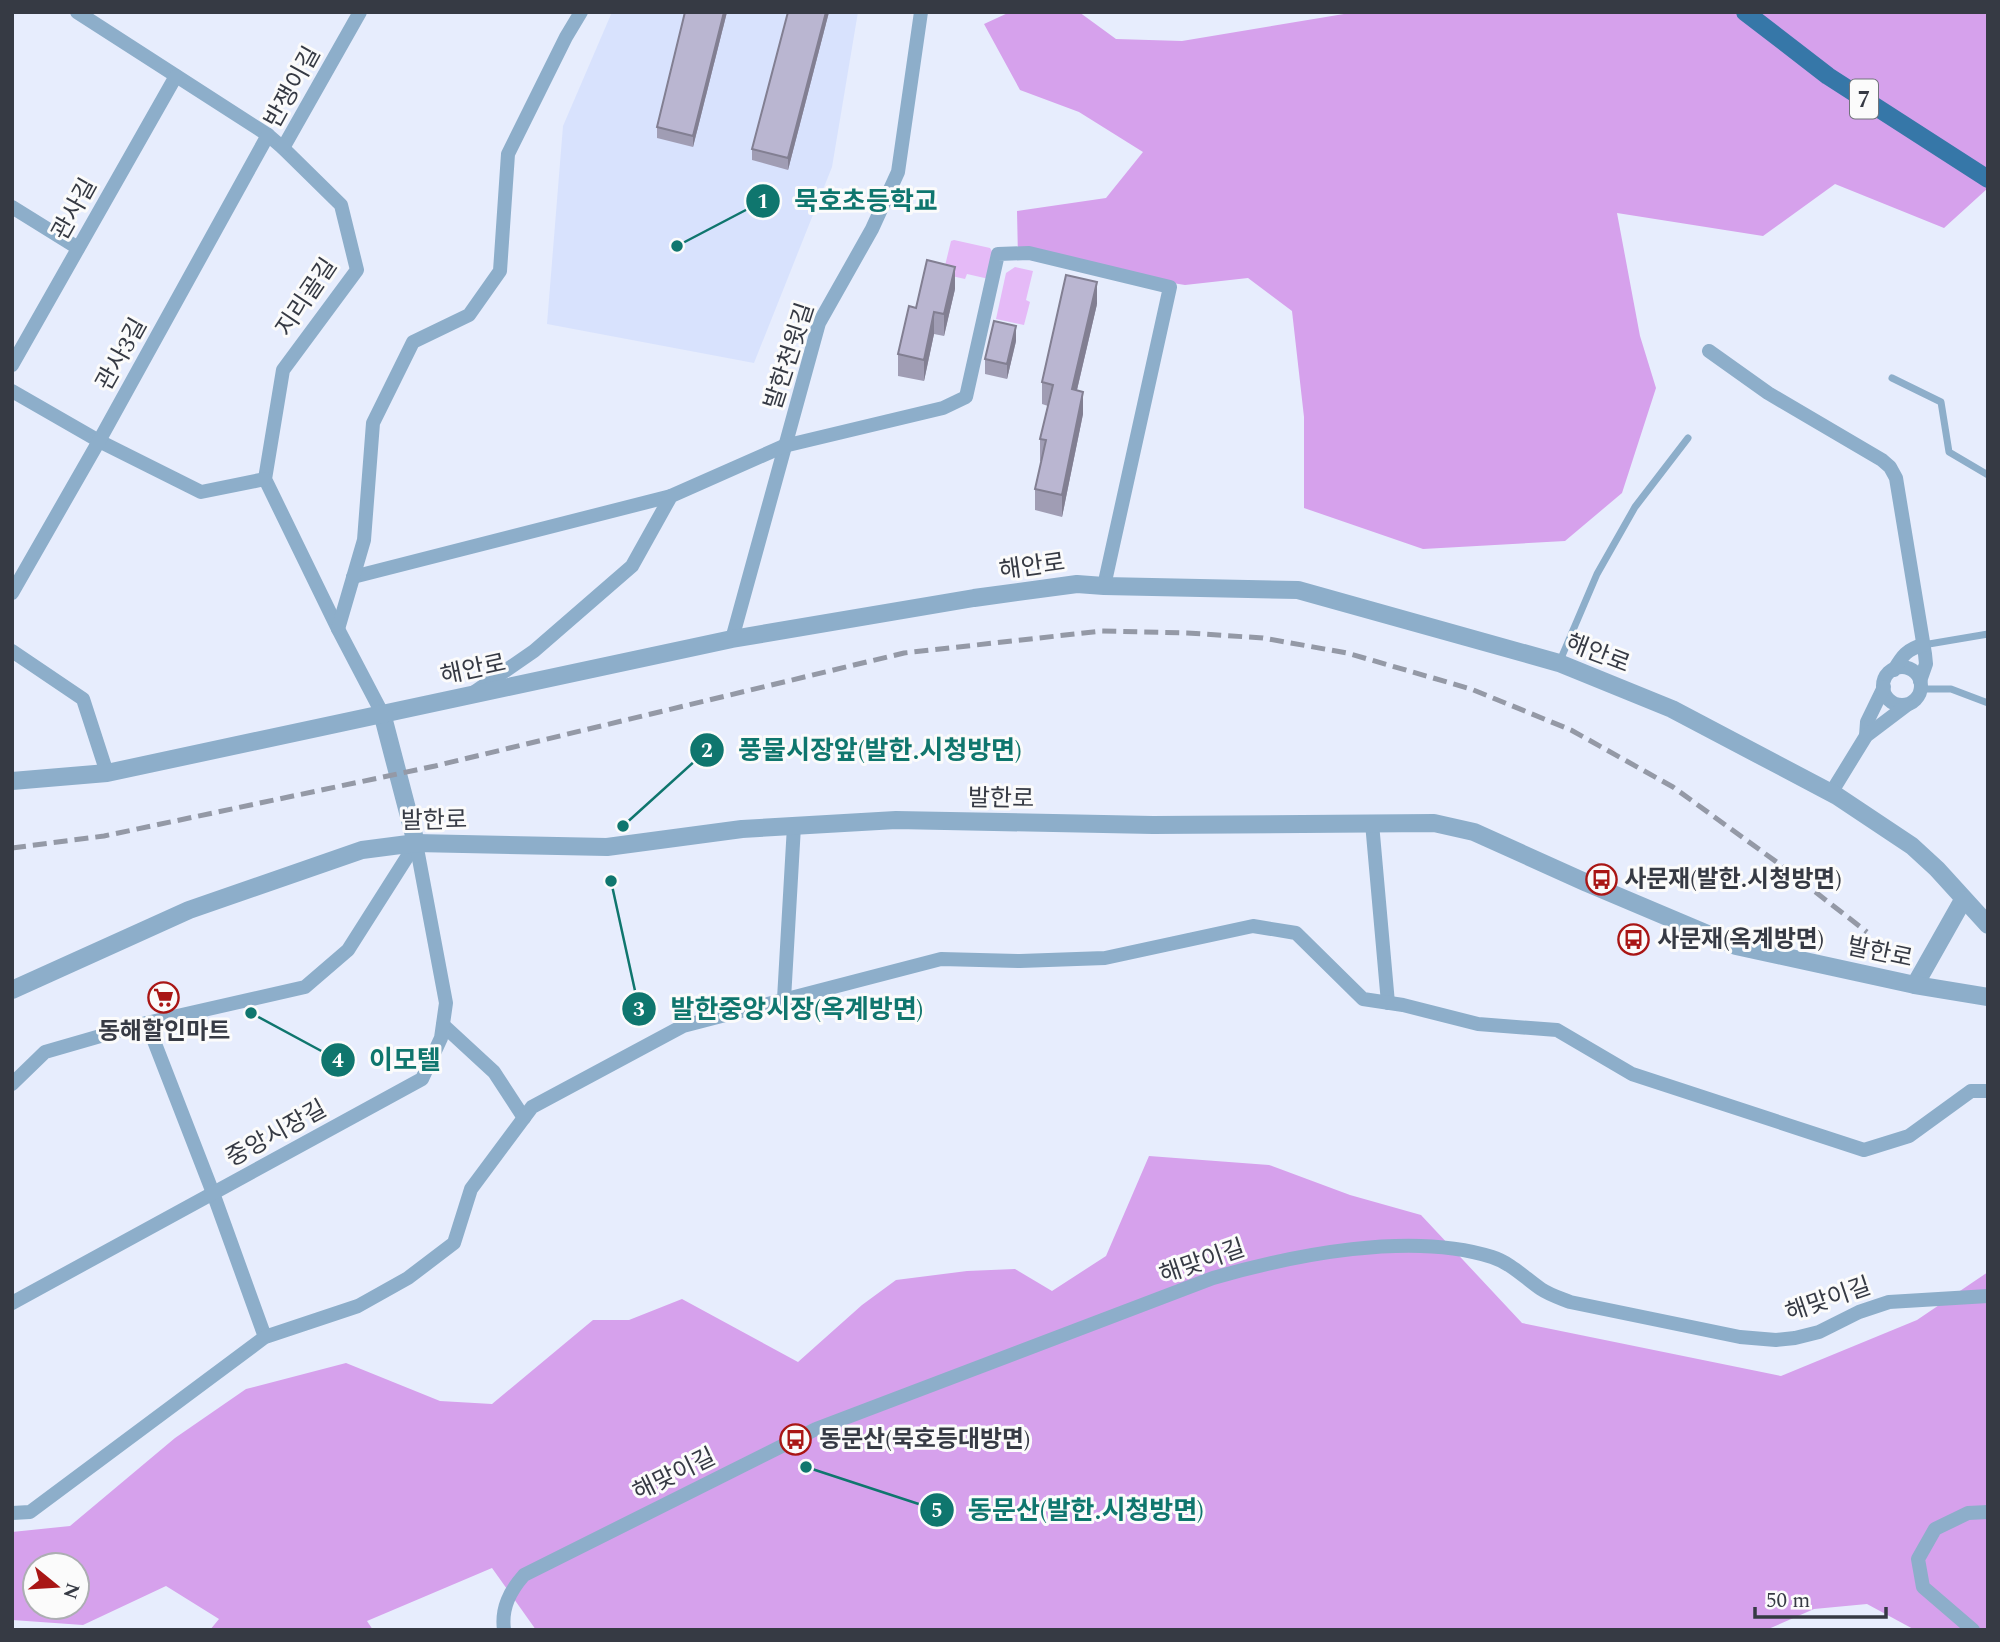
<svg xmlns="http://www.w3.org/2000/svg" width="2000" height="1642" viewBox="0 0 2000 1642" font-family="Spectral,'Noto Sans KR',serif">
<style>
.built{fill:#d8e2fd}
.green{fill:#e5baf7}
.forest{fill:#d6a1ec;fill-rule:evenodd}
.lines{fill:none;stroke-linecap:round;stroke-linejoin:round}
.service{stroke:#8daeca;stroke-width:7}
.minor{stroke:#8daeca;stroke-width:14}
.tertiary{stroke:#8daeca;stroke-width:18}
.primary{stroke:#3677a8;stroke-width:18}
.rail{stroke:#9499a6;stroke-width:5;stroke-dasharray:14 7;stroke-linecap:butt}
.wall{fill:#a09db4}
.shaded-wall{fill:#827f92}
.building{fill:#bab6d1;stroke:#827f92;stroke-width:2}
.labels{text-anchor:middle;stroke-width:6;stroke-linejoin:round;paint-order:stroke}
.shield{fill:#fbfbfb;stroke:#71747b;stroke-width:2}
.shield-label{font-size:23px;font-weight:bold;fill:#363a44}
.street-label{font-size:24px;fill:#363a44;stroke:#fbfbfb}
.poi-label{font-size:24px;font-weight:bold;fill:#363a44;stroke:#fbfbfb;text-anchor:start}
.leader{fill:none;stroke:#0f766e;stroke-width:2.5}
.callout-dot{fill:#0f766e;stroke:#fbfbfb;stroke-width:2.5}
.mark-label{font-size:21px;text-anchor:middle;font-weight:bold;fill:#fff}
.callout-label{font-size:26px;text-anchor:middle;font-weight:bold;fill:#0f766e;stroke:#fbfbfb;stroke-width:6;stroke-linejoin:round;paint-order:stroke}
</style>
<rect width="100%" height="100%" fill="#e7edfd"/>
<polygon class="built" points="612,12 858,12 832,167 754,363 547,324 563,126"/>
<g class="green">
<polygon points="954,240 990,248 994,255 989,279 967,274 965,279 943,274 951,241"/>
<polygon points="1015,267 1033,271 1026,300 1030,302 1024,325 996,319 1006,273"/>
</g>
<g class="forest">
<polygon points="1010,12 1079,12 1116,39 1182,41 1356,12 1988,12 1988,188 1944,228 1835,184 1763,236 1617,213 1640,336 1656,388 1622,493 1565,541 1423,549 1304,508 1304,417 1292,311 1248,278 1185,285 1018,258 1017,211 1106,198 1143,152 1079,112 1020,90 984,24"/>
<path d="M1149 1156 1269 1165 1350 1195 1421 1215 1522 1323 1781 1376 1917 1320 1988 1272V1630H1915L1867 1604 1814 1609 1766 1630H536L492 1568 367 1621 373 1630H210L219 1619 166 1586 83 1625 12 1620V1532L70 1526 175 1438 246 1389 346 1363 440 1401 492 1404 593 1320H629L682 1299 798 1362 862 1305 896 1280 967 1271 1015 1269 1052 1291 1106 1256ZM35 1565H77V1607H35Z"/>
</g>
<g class="lines">
<g class="service">
<polyline points="1892,378 1941,402 1949,452 1988,475"/>
<polyline points="1923,645 1988,634"/>
<polyline points="1559,663 1597,574 1635,507 1688,438"/>
<polyline points="1921,689 1951,689 1988,703"/>
</g>
<g class="minor">
<polyline points="77,12 268,135 283,148 341,205 357,270 283,370 265,479 338,629 382,713"/>
<polyline points="283,148 360,12"/>
<polyline points="12,207 78,248"/>
<polyline points="1709,351 1768,393 1882,460 1890,467 1896,478 1925,654 1926,664 1920,681"/>
<polyline points="12,365 176,76"/>
<polyline points="12,391 99,441 201,492 265,479"/>
<polyline points="353,577 671,496"/>
<polyline points="12,593 99,441 268,135"/>
<polyline points="338,629 364,540 373,423 413,342 469,315 500,271 508,154 566,37 581,12"/>
<polyline points="732,639 819,323 872,229 898,172 921,12"/>
<polyline points="12,651 83,699 107,773"/>
<circle cx="1902" cy="686" r="19"/>
<path d="M1894 670C1902 656 1907 649 1923 645"/>
<polyline points="473,693 534,651 632,566 671,496 784,446 943,408 966,397 998,254 1029,253 1170,287 1104,586"/>
<polyline points="1866,736 1867,722 1884,687"/>
<polyline points="1831,793 1866,736 1907,705"/>
<polyline points="1372,823 1388,1003"/>
<polyline points="784,999 794,826"/>
<polyline points="147,1023 213,1193 265,1337"/>
<polyline points="443,1025 494,1072 524,1118"/>
<polyline points="12,1084 45,1052 142,1024 305,987 348,950 416,843"/>
<polyline points="12,1303 422,1079 441,1038 446,1003 416,843"/>
<polyline points="12,1513 30,1512 265,1337 358,1306 408,1278 454,1243 471,1189 532,1107 683,1026 941,959 1020,961 1105,958 1253,926 1296,933 1363,999 1403,1005 1478,1024 1557,1030 1632,1074 1864,1150 1909,1136 1971,1091 1988,1091"/>
<path d="M504 1630C501 1608 510 1591 524 1575L816 1429 1213 1278C1293 1255 1411 1231 1492 1257 1511 1263 1525 1278 1541 1289 1550 1295 1560 1298 1570 1302L1740 1337 1776 1340 1795 1338 1819 1332 1859 1312 1889 1302 1988 1296"/>
<polyline points="1973,1630 1923,1587 1918,1559 1935,1529 1968,1513 1988,1512"/>
</g>
<g class="tertiary">
<polyline points="382,713 416,843"/>
<polyline points="12,781 107,773 732,639 974,598 1077,584 1104,586 1298,590 1559,663 1672,709 1837,796 1912,846 1937,869 1988,925"/>
<polyline points="1915,985 1963,900"/>
<polyline points="12,990 189,910 362,850 416,843 607,847 742,829 896,820 1153,825 1434,823 1474,832 1587,883 1736,946 1915,985 1988,997"/>
</g>
<polyline class="primary" points="1745,12 1828,76 1988,179"/>
<polyline class="rail" points="12,848 104,836 435,766 904,653 1102,631 1187,633 1263,638 1347,653 1471,689 1571,730 1673,787 1778,863 1867,932"/>
</g>
<g class="wall">
<polygon points="685,12 727,12 693,147 657,138 657,127"/>
<polygon points="788,12 829,12 788,170 752,160 752,149"/>
<polygon points="955,289 944,336 934,334 924,381 898,376 898,354 916,308"/>
<polygon points="1097,304 1077,390 1083,414 1062,517 1035,510 1035,489 1042,461 1040,461 1040,439 1048,406 1042,404 1042,382"/>
<polygon points="1016,341 1007,379 985,374 985,359"/>
</g>
<g class="shaded-wall">
<polygon points="724,12 727,12 693,147 693,136"/>
<polygon points="826,12 829,12 788,170 788,158"/>
<polygon points="955,267 955,289 944,336 944,314"/>
<polygon points="1097,282 1097,304 1072,411 1072,389"/>
<polygon points="934,312 934,334 924,381 924,360"/>
<polygon points="1016,326 1016,341 1007,379 1007,364"/>
<polygon points="1083,392 1083,414 1062,517 1062,495"/>
</g>
<g class="building">
<polygon points="685,12 724,12 693,136 657,127"/>
<polygon points="788,12 826,12 788,158 752,149"/>
<polygon points="927,260 955,267 944,314 934,312 924,360 898,354 909,306 916,308"/>
<polygon points="1066,275 1097,282 1072,389 1083,392 1062,495 1035,489 1046,440 1040,439 1053,385 1042,382"/>
<polygon points="994,321 1016,326 1007,364 985,359"/>
</g>
<defs>
<symbol id="bus-ring" viewBox="-11 -11 22 22"><circle r="9.5" fill="#fbfbfb" stroke="#a91615" stroke-width="1.5"/><path d="M-5-6H5V4H4V6H2V4H-2V6H-4V4H-5ZM-3.5-4V0h7V-4ZM-3.5 1.2v1.5H-2V1.2ZM2 1.2v1.5H3.5V1.2Z" fill="#a91615"/></symbol>
<symbol id="supermarket-ring" viewBox="-11 -11 22 22"><circle r="9.5" fill="#fbfbfb" stroke="#a91615" stroke-width="1.5"/><path d="M-6-5.5h2.5l.6 2H6L4.5 2H-2.5L-4.4-4H-6ZM-1.5 3.2a1.3 1.3 0 1 0 .1 0ZM3 3.2a1.3 1.3 0 1 0 .1 0Z" fill="#a91615"/></symbol>
</defs>
<g fill-rule="evenodd">
<use href="#bus-ring" x="1584" y="862" width="35" height="35"/>
<use href="#bus-ring" x="1616" y="922" width="35" height="35"/>
<use href="#supermarket-ring" x="146" y="980" width="35" height="35"/>
<use href="#bus-ring" x="778" y="1422" width="35" height="35"/>
</g>
<g class="labels">
<rect class="shield" x="1850" y="79.5" width="28" height="39" rx="5"/>
<g class="shield-label">
<text x="1864" y="107">7</text>
</g>
<g class="street-label">
<text transform="translate(292 87) rotate(-61)" y="8">반쟁이길</text>
<text transform="translate(74 209) rotate(-61)" y="8">관사길</text>
<text transform="translate(306 297) rotate(-56)" y="8">지리골길</text>
<text transform="translate(121 354) rotate(-61)" y="8">관사3길</text>
<text transform="translate(789 356) rotate(-72)" y="8">발한천윗길</text>
<text transform="translate(1032 566) rotate(-8)" y="8">해안로</text>
<text transform="translate(1598 653) rotate(21)" y="8">해안로</text>
<text transform="translate(473 669) rotate(-12)" y="8">해안로</text>
<text transform="translate(1001 798) rotate(1)" y="8">발한로</text>
<text transform="translate(434 820) rotate(-1)" y="8">발한로</text>
<text transform="translate(1880 952) rotate(12)" y="8">발한로</text>
<text transform="translate(276 1133) rotate(-29)" y="8">중앙시장길</text>
<text transform="translate(1202 1261) rotate(-19)" y="8">해맞이길</text>
<text transform="translate(1828 1299) rotate(-19)" y="8">해맞이길</text>
<text transform="translate(674 1474) rotate(-26)" y="8">해맞이길</text>
</g>
<g class="poi-label">
<text x="1624" y="887">사문재(발한.시청방면)</text>
<text x="1657" y="947">사문재(옥계방면)</text>
<text x="164" y="1039" text-anchor="middle">동해할인마트</text>
<text x="819" y="1447">동문산(묵호등대방면)</text>
</g>
</g>
<path class="leader" d="M677 246L763 201M623 826L707 750M611 881L639 1009M251 1013L338 1060M806 1467L937 1510"/>
<g class="callout-dot">
<circle cx="677" cy="246" r="7"/>
<circle cx="623" cy="826" r="7"/>
<circle cx="611" cy="881" r="7"/>
<circle cx="251" cy="1013" r="7"/>
<circle cx="806" cy="1467" r="7"/>
<circle cx="763" cy="201" r="18"/>
<circle cx="707" cy="750" r="18"/>
<circle cx="639" cy="1009" r="18"/>
<circle cx="338" cy="1060" r="18"/>
<circle cx="937" cy="1510" r="18"/>
</g>
<g class="mark-label">
<text x="763" y="208">1</text>
<text x="707" y="757">2</text>
<text x="639" y="1016">3</text>
<text x="338" y="1067">4</text>
<text x="937" y="1517">5</text>
</g>
<g class="callout-label">
<text x="866" y="210">묵호초등학교</text>
<text x="880" y="759">풍물시장앞(발한.시청방면)</text>
<text x="797" y="1018">발한중앙시장(옥계방면)</text>
<text x="405" y="1069">이모텔</text>
<text x="1086" y="1519">동문산(발한.시청방면)</text>
</g>
<rect width="2000" height="1642" fill="none" stroke="#363a44" stroke-width="28"/>
<g transform="translate(56 1586) rotate(108)"><circle r="33" fill="#fbfbfb" stroke="#acaeb2" stroke-width="2"/>
<path d="M0-5L12 26L0 18L-12 26Z" fill="#a91615"/>
<text y="-10" font-size="19" font-weight="bold" text-anchor="middle" fill="#363a44">N</text>
</g>
<path d="M1755 1607v10h131v-10" fill="none" stroke="#363a44" stroke-width="3.5"/>
<text x="1766" y="1607" font-size="21" fill="#363a44" stroke="#fbfbfb" stroke-width="5" paint-order="stroke">50 m</text>
</svg>
